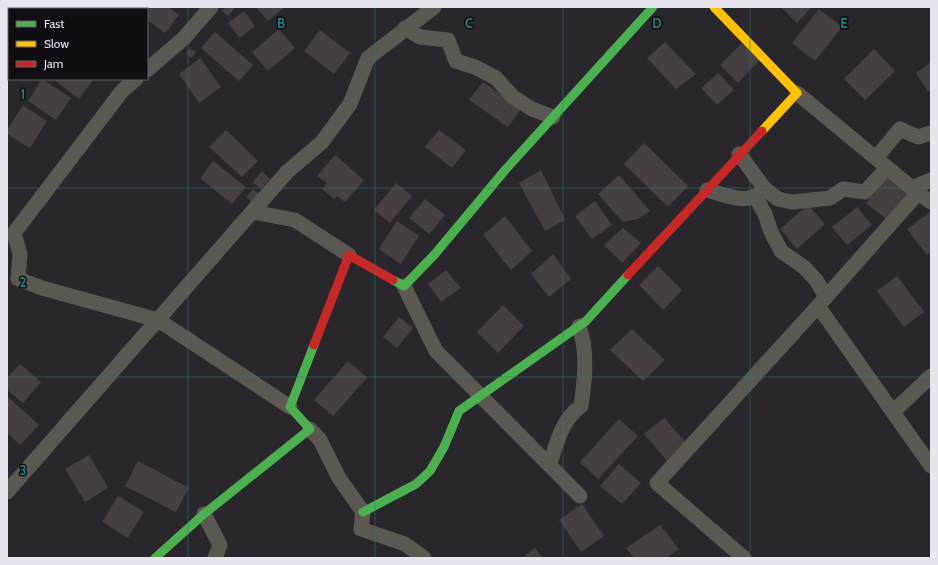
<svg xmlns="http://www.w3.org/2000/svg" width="938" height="565" viewBox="0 0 938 565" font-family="Cabin,sans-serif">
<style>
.building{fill:#463f41}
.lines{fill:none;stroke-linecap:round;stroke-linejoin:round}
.street{stroke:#5b5851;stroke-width:15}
.fast{stroke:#4caf50;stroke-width:9}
.slow{stroke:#ffc107;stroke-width:9}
.jam{stroke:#c62828;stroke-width:9}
.grid{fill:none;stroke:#25817b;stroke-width:1;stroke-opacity:0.55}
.grid-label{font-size:13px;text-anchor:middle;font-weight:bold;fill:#25817b;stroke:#100d13;stroke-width:3;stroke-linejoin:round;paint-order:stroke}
</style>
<rect width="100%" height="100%" fill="#29262c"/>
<g class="building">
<polygon points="65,7 102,7 100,9 67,9"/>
<polygon points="130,7 168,7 179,15 165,33 147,20 147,9 133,9"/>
<polygon points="225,7 236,7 228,16 222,11"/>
<polygon points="256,7 285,7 268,21"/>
<polygon points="781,7 812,7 797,23"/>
<polygon points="819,9 842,27 815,61 792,43"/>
<polygon points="244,11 255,26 240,38 228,23"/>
<polygon points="9,25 9,48 7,46 7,27"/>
<polygon points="279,29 295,48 268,71 252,52"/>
<polygon points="320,30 350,53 334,74 304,51"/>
<polygon points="215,32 253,65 239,81 201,48"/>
<polygon points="665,42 696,74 676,89 647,58"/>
<polygon points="742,43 760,60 738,83 720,65"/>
<polygon points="190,48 196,52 192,58 186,54"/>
<polygon points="874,49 895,71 865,100 844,79"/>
<polygon points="200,58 221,87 199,103 179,74"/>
<polygon points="931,62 931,90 928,92 916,73"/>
<polygon points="718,73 734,90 717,105 701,88"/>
<polygon points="42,79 71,98 56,120 28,101"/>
<polygon points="53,79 92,79 93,80 79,99"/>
<polygon points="483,82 521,109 508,127 469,100"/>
<polygon points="23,105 47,121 30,148 7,134 7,130"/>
<polygon points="226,130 258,161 242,177 209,147"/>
<polygon points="439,130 466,150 452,168 425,147"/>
<polygon points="644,143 688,186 668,207 624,164"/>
<polygon points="335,155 364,180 345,202 337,196 334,199 322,189 327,183 317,176"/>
<polygon points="213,161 246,187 232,204 200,178"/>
<polygon points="541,170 565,220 545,231 519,183"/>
<polygon points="262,171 270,179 261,189 253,182"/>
<polygon points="891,173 911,190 886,219 866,203"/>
<polygon points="619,175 650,211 638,219 623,222 598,194"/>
<polygon points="396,183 412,196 390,223 374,210"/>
<polygon points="253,189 260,195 253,203 246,197"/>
<polygon points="425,199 445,215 429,234 409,218"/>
<polygon points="595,201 612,225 592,239 575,216"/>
<polygon points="808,205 825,224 797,249 780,229"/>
<polygon points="857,207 872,225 847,245 832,227"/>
<polygon points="929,213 931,216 931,252 927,255 907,229"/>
<polygon points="505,216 532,251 511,270 483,235"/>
<polygon points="397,221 419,236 401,264 379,249"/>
<polygon points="623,228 641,243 622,263 604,245"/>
<polygon points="553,254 571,279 549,297 531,274"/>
<polygon points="658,266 682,290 663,310 639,285"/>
<polygon points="446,270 461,288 441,302 428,284"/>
<polygon points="897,276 924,312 904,327 877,291"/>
<polygon points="503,305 524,326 498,353 477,332"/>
<polygon points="399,317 413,328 397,348 383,337"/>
<polygon points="632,329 665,360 643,381 610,350"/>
<polygon points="348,361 367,378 333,416 314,400"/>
<polygon points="20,364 41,382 23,403 7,390 7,378"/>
<polygon points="7,396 39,425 20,445 7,433"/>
<polygon points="664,418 688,445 670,464 644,434"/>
<polygon points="619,419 638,436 598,479 580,462"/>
<polygon points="89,455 108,488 85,502 65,469"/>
<polygon points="138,461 189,488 176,512 125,486"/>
<polygon points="619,464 641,483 622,504 600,486"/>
<polygon points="118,496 144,512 128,538 102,522"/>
<polygon points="582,504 604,536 581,552 559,520"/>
<polygon points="660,525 679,549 666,558 634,558 626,548"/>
<polygon points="535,548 543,558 522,558"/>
</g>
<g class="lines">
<g class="street">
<polyline points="405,28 420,37 448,40 456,61 475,67 496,78 513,97 532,109 553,117"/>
<polyline points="147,70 184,38 211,7"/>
<polyline points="136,79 122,91 14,233 20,254 18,279 42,288 158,320 290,407"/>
<polyline points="797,93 918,193 818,306"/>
<polyline points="876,158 900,129 918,137 931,133"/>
<polyline points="912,188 931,180"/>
<polyline points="765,189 778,199 792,202 830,198 843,189 865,192 887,168"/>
<path d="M707 190C726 195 749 207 765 189L739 154"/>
<polyline points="918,193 931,202"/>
<polyline points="755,196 765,214 771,232 781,251 805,268 816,280 826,297"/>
<polyline points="253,212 295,220 349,255"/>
<polyline points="404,286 436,351 580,496"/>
<polyline points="893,412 931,376"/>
<polyline points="310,429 320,440 339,478 363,512 361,529 405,544 424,558"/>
<path d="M549 465C558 442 561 420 581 406 585 378 588 352 579 326"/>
<polyline points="7,492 287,172 322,142 350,104 368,58 434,7"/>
<polyline points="204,514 220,545 215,558"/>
<polyline points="744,558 657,483 818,306 931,466"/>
</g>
<g class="fast">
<polyline points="393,280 404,286 435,254 506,169 653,7"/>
<polyline points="363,512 416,484 430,471 444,447 459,411 586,321 628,275"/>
<polyline points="155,558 204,514 310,429 290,407 314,345"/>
</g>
<polyline class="slow" points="714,7 797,93 762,131"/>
<g class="jam">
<polyline points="628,275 762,131"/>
<polyline points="314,345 349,255 393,280"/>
</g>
</g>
<path class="grid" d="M188 7V558M375 7V558M563 7V558M750 7V558M7 188H931M7 377H931"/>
<g class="grid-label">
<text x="281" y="28">B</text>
<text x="469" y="28">C</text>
<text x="657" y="28">D</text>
<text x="844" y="28">E</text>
<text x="23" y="99">1</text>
<text x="23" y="287">2</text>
<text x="23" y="475">3</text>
</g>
<rect width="938" height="565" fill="none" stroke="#e9e5ee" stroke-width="16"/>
<rect x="8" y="8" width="140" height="72" fill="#100d13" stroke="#67636b"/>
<rect x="16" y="21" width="20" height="6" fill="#4caf50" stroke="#67636b"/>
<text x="44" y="28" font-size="12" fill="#e9e5ee">Fast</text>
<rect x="16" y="41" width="20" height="6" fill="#ffc107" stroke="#67636b"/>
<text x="44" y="48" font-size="12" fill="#e9e5ee">Slow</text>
<rect x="16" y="61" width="20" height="6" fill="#c62828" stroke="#67636b"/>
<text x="44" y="68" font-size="12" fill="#e9e5ee">Jam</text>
</svg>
